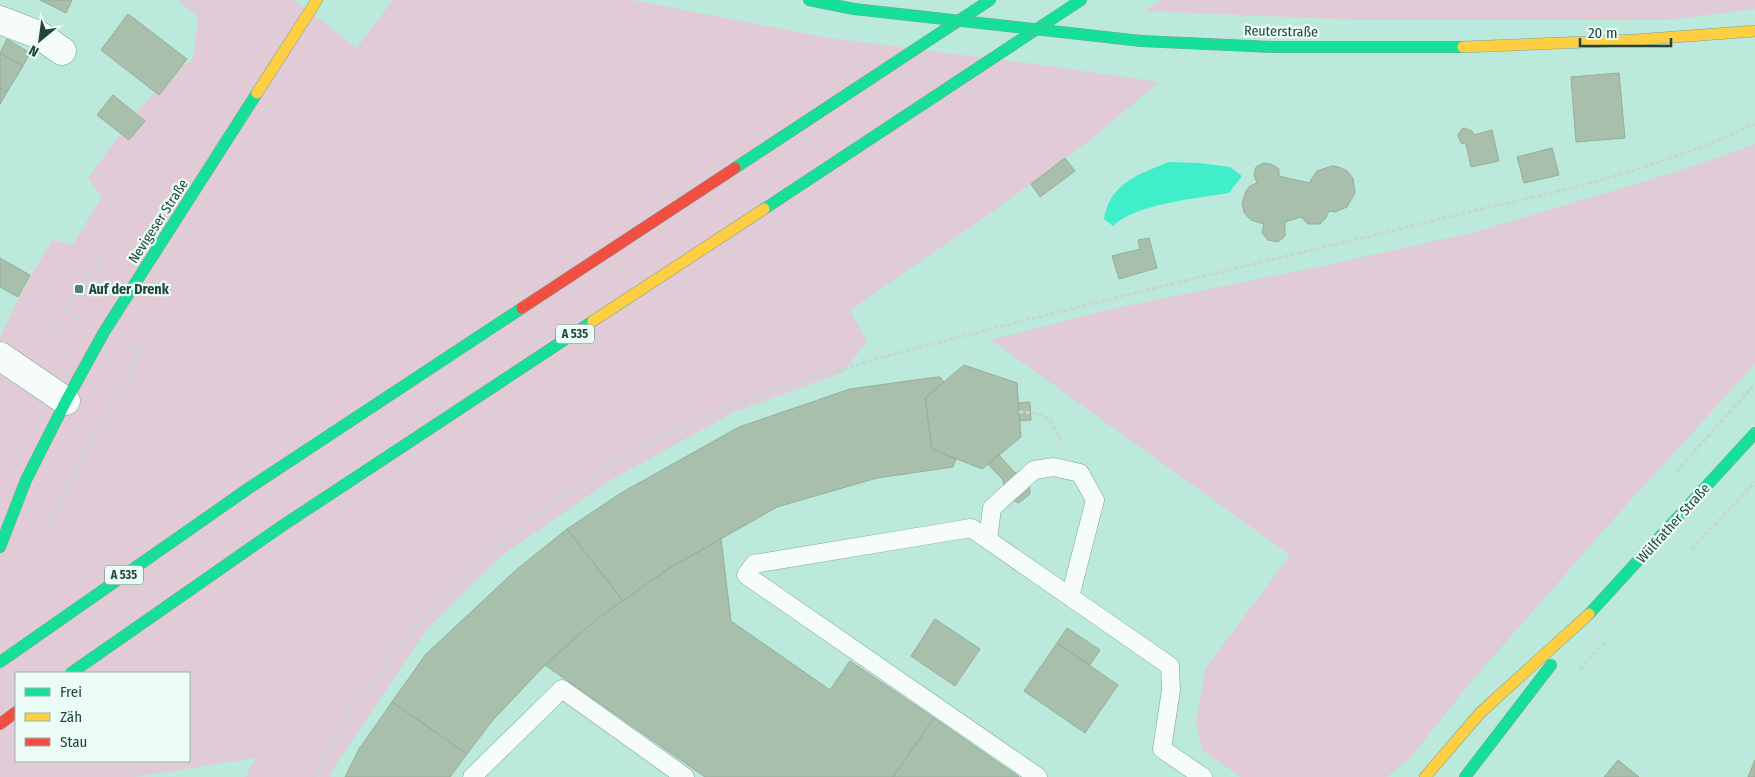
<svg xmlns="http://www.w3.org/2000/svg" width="1755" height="777" viewBox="0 0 1755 777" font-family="'Fira Sans Condensed',sans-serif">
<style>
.green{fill:#e0cbd6;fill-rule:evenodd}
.water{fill:#40eeca}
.building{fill:#a8bfab;stroke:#96ac98}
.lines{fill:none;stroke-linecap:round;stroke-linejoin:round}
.lane-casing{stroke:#7aa196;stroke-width:19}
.street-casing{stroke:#7aa196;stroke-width:29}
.fast-casing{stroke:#7aa196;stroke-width:12}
.slow-casing{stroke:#7aa196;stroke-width:12}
.jam-casing{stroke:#7aa196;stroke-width:12}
.path{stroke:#c7d6d1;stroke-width:3;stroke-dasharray:4 2.5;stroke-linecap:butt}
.lane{stroke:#f5fcfa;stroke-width:18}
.street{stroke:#f5fcfa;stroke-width:28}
.fast{stroke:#16e098;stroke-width:11}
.slow{stroke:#ffcf43;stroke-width:11}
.jam{stroke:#f24e42;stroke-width:11}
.fast-bridge-casing{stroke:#7aa196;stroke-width:12;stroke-linecap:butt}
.fast-bridge{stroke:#16e098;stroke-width:11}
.poi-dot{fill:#577f73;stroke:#ebfbf6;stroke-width:2}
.labels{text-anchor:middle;stroke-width:4.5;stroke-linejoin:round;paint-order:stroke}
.shield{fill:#ebfbf6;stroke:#5e7c73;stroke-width:1}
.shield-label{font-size:12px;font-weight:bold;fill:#21453b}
.street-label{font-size:14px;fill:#21453b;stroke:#ebfbf6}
.poi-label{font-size:14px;font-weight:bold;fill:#21453b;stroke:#ebfbf6;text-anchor:start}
</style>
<rect width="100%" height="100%" fill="#bbeadc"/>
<g class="green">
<path d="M178 0H294L357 48 393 0H632L829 38 1049 66 1159 82 1095 136 995 210 850 310 867 342 842 373 732 413 611 480 501 556 427 629 333 769 329 777H245L256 758 134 777H0V338L20 295 52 240 73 244 102 197 88 178 132 118 173 71 193 60 198 17ZM16 673H189V761H16Z"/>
<polygon points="1160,0 1755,0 1755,9 1669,20 1357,20 1145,11"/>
<polygon points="1755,144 1755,364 1619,513 1470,683 1411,757 1387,777 1241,777 1202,750 1196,723 1205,669 1290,555 991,340 1107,310 1322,266 1475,232 1682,170"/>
</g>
<path class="water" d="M1169 162 1199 163 1230 167 1242 176 1229 193C1198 198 1135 204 1113 226L1104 219C1110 183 1139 174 1169 162Z"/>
<g class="building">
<polygon points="40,0 72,0 66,13"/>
<polygon points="128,14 187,59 159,95 101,50"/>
<polygon points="7,39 30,53 23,66 0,53"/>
<polygon points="0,53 23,66 7,92 0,88"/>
<polygon points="1619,73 1625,138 1576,142 1571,77"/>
<polygon points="0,88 7,92 0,104"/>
<polygon points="113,95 145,121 129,140 97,115"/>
<polygon points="1465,128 1472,131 1474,135 1492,130 1499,161 1471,167 1466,144 1461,143 1458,135 1462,129"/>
<polygon points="1552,148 1559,175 1524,183 1517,157"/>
<polygon points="1065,158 1075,171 1040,197 1031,184"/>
<polygon points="1263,163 1271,164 1279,169 1279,176 1309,183 1317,171 1332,166 1339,167 1347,171 1353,178 1355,193 1347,207 1335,212 1329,211 1326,218 1320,224 1308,224 1301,217 1285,222 1285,236 1278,242 1268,240 1262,233 1264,224 1251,220 1247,216 1244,212 1242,203 1246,191 1250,186 1257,183 1254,175 1256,167"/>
<polygon points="1149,238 1157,268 1119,279 1112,256 1140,249 1138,240"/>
<polygon points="0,258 30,275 18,297 0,287"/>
<polygon points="964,365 1017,383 1021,437 982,469 932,449 925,398"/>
<polygon points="937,377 940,377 944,382 925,398 932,449 956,459 953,467 877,478 777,507 668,569 623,601 567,529 621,493 739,427 850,389"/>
<polygon points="1030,402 1031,420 1020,421 1018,403"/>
<polygon points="999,455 1014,472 1029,479 1030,494 1019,503 1005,497 1003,480 988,464"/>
<polygon points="567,529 623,601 597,619 545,665 492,721 467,754 392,702 426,654 516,570"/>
<polygon points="721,539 731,621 830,690 850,661 934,718 893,777 705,777 545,665 597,619 668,569"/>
<polygon points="935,619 980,649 955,686 911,656"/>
<polygon points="1067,628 1100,650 1090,665 1057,643"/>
<polygon points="1057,643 1118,685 1085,733 1024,691"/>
<polygon points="392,702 467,754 450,777 345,777 359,749"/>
<polygon points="934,718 1019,777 893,777"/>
<polygon points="1618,760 1639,777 1604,777"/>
<polygon points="1755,760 1755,777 1748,777"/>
</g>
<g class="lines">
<defs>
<g id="lane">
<polyline points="988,539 992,508 1034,470 1054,467 1080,473 1095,500 1070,597"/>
<polyline points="472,777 562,689 685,777"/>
<polyline points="1038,777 746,575 754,564 971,528 1170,666 1171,690 1162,749 1203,777"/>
</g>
<g id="street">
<polyline points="0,20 39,35 62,51"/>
<polyline points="0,356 66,401"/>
</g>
<g id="fast">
<polyline points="809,0 854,9"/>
<polyline points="1141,41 1274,47 1463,47"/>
<polyline points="735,168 990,0"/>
<polyline points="764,209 1081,0"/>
<polyline points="0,547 26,480 66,401 104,332 257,93"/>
<polyline points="1589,614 1755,433"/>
<polyline points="0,662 249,488 522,308"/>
<polyline points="71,673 282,526 593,321"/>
<polyline points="1465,777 1551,665"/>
</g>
<g id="slow">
<polyline points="1463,47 1635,40 1755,31"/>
<polyline points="257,93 317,0"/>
<polyline points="593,321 764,209"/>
<polyline points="1425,777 1481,712 1589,614"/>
</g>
<g id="jam">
<polyline points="522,308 735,168"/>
<polyline points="0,724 16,712"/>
</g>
</defs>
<use href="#lane" class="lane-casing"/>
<use href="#street" class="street-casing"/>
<use href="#fast" class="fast-casing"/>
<use href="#slow" class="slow-casing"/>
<use href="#jam" class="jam-casing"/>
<g class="path">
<polyline points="65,311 79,319"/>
<polyline points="54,329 102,253"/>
<polyline points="130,348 140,354"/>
<path d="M1019 412C1049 413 1050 419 1063 443"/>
<polyline points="1677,471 1755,384"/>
<polyline points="45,527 147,342"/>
<polyline points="1692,549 1755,482"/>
<polyline points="1580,669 1604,643"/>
<path d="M313 777C383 640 515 512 653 442 667 435 683 429 698 422 713 415 727 407 743 402 843 365 947 340 1050 314 1183 281 1316 249 1449 217 1518 200 1588 186 1656 163 1689 152 1723 139 1755 124"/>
</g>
<use href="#lane" class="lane"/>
<use href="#street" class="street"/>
<use href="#fast" class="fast"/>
<use href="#slow" class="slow"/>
<use href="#jam" class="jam"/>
<defs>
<polyline id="fast-bridge" points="854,9 1141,41"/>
</defs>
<use href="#fast-bridge" class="fast-bridge-casing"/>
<use href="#fast-bridge" class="fast-bridge"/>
</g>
<rect class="poi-dot" x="74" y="284" width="10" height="10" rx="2.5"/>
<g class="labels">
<g class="shield">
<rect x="556" y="324.5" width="38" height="19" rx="4"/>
<rect x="105" y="565.5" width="38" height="19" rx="4"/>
</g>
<g class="shield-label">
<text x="575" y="338">A 535</text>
<text x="124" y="579">A 535</text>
</g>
<g class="street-label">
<text transform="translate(1281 31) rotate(1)" y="5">Reuterstraße</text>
<text transform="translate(158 221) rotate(-57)" y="5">Nevigeser Straße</text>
<text transform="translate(1673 523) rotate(-48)" y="5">Wülfrather Straße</text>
</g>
<g class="poi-label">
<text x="89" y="294">Auf der Drenk</text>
</g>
</g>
<rect x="15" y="672" width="175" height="90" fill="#ebfbf6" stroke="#9ab2ab"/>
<rect x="25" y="688" width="25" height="8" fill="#16e098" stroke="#9ab2ab"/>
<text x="60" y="697" font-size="15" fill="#21453b">Frei</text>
<rect x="25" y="713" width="25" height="8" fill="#ffcf43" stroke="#9ab2ab"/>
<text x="60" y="722" font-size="15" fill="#21453b">Zäh</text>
<rect x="25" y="738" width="25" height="8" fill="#f24e42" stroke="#9ab2ab"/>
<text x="60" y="747" font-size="15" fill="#21453b">Stau</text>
<g transform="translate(40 40) rotate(209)" stroke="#ebfbf6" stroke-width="4" paint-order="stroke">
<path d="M0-4L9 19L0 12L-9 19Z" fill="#21453b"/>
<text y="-8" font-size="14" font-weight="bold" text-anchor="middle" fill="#21453b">N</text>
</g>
<path d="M1580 38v8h91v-8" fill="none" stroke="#21453b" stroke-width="2.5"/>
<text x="1588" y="38" font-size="15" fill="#21453b" stroke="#ebfbf6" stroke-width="4" paint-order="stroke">20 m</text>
</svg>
